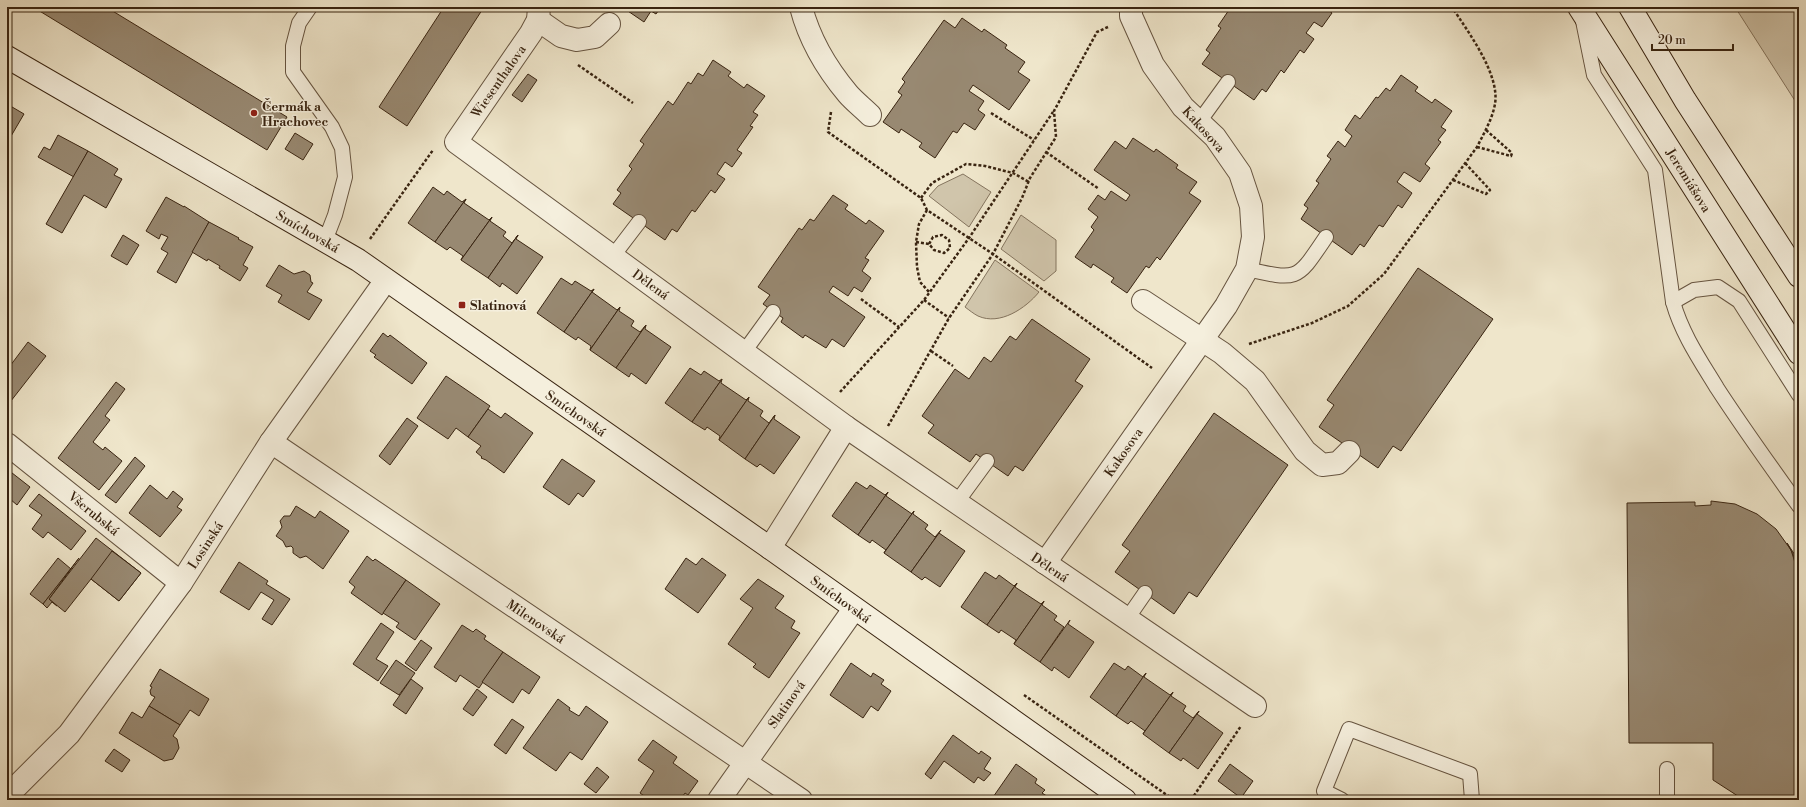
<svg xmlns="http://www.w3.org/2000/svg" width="1806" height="807" viewBox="0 0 1806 807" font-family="'Libre Bodoni',serif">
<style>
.green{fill:#d0c5ab;stroke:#84745e}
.building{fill:#988972;stroke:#392411}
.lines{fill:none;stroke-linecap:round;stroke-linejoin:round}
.lane-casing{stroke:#665440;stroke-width:16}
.street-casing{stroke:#665440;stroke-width:24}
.secondary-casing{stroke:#392411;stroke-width:24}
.path{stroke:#392411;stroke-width:2.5;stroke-dasharray:3 2;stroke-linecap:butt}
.lane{stroke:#f5efdd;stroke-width:14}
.street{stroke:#f5efdd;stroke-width:22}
.secondary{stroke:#f5efdd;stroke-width:22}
.poi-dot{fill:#8f2418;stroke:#f5efdd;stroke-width:1.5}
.labels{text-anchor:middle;stroke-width:3;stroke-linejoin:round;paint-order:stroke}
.street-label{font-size:13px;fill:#392411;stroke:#f5efdd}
.poi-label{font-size:13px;font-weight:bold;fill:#392411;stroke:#f5efdd;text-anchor:start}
</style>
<rect width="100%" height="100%" fill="#efe6cb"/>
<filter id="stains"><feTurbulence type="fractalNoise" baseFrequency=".005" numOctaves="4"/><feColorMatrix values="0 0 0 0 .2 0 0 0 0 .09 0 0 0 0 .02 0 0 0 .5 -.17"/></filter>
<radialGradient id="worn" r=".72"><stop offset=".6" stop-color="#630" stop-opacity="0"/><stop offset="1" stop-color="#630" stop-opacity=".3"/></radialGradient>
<g class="green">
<polygon points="1735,7 1799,7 1799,107"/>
<polygon points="963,174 991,192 969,227 929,196 938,186"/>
<polygon points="1021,215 1056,240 1056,271 1044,281 1001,249"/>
<path d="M995 260 1039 292C1026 308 1000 326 978 316 974 314 969 310 965 307Z"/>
</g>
<g class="building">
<polygon points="33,7 106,7 287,117 267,150"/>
<polygon points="444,7 484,7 407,126 379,107"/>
<polygon points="622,7 661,7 656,14 651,11 644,22"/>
<polygon points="1231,7 1328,7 1327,9 1332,13 1322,27 1314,22 1306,33 1314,39 1304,53 1300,50 1284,73 1281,70 1266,92 1262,89 1254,100 1202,64 1210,53 1206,50 1221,28 1218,26"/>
<polygon points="962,18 982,32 984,29 1007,45 1005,48 1025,62 1018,72 1030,80 1009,110 973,85 969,91 984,101 978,110 985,115 975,130 964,123 957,133 953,131 935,158 919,147 922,143 901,129 899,133 883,122 902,95 898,92 905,82 902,79 944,20 955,28"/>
<polygon points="713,60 731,72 728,76 744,88 747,84 765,96 753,112 758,115 750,126 753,127 737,150 742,153 732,167 725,162 717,174 725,179 715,193 711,190 695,212 692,210 677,232 672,229 665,240 613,204 621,193 617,190 632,169 629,166 644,144 640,141 668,101 673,105 688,82 691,84 698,73 703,76"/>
<polygon points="528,74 537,80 522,102 512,95"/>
<polygon points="1401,75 1418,87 1415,91 1432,103 1435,99 1452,111 1441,127 1446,130 1438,140 1441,142 1425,164 1430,168 1420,182 1404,172 1397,182 1412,193 1402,208 1398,205 1383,227 1379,225 1364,247 1360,244 1352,255 1301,219 1308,208 1304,205 1319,183 1316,181 1331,159 1327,156 1338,141 1345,147 1352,136 1345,130 1355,115 1360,119 1376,97 1378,98 1386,88 1390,91"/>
<polygon points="7,104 24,114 7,143"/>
<polygon points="295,133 313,144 303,160 285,149"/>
<polygon points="58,135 88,151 74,177 38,157 44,147 50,150"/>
<polygon points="1133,138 1154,152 1156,149 1178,165 1176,168 1197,182 1189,193 1201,201 1160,260 1157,257 1149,268 1146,266 1127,293 1111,282 1114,278 1093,264 1091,268 1075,257 1094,230 1091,227 1098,217 1088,209 1098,195 1105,200 1111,191 1126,201 1130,195 1094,170 1115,141 1126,149"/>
<polygon points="88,151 118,169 114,175 122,179 106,208 84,195 62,233 46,224"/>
<polygon points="433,187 444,195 447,191 462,202 466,199 435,242 408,223"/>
<polygon points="833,195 848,205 845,209 866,224 869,220 884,231 865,258 869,260 862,271 871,278 862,292 854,287 848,296 833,286 829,292 865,317 844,347 832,339 826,348 805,335 803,338 781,322 783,318 763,304 770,295 758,287 799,228 802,230 810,219 814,221"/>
<polygon points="166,197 184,207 184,206 209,222 176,283 157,272 168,253 161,249 168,237 161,234 159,239 146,231"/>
<polygon points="466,199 464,203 489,220 492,217 461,260 463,256 450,247 447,250 435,242"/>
<polygon points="492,217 490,221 506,232 503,236 512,243 518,235 488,278 461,260"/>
<polygon points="209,222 239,238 238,239 253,247 243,265 248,268 240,281 219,268 220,266 208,259 207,261 192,252"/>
<polygon points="123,235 139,245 127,265 111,256"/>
<polygon points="518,235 516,239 543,257 517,294 502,283 500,287 488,278"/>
<polygon points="279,265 294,274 304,271 310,275 311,282 313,283 307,292 322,300 309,320 278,302 282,295 266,286"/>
<polygon points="1418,268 1493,319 1401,451 1393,446 1378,468 1319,427 1334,405 1327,400"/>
<polygon points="561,278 572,285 575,281 591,291 594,289 564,332 537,313"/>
<polygon points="594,289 592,292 617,310 620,307 590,350 591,346 578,337 576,340 564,332"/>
<polygon points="620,307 619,311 634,321 631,326 640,332 646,325 616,368 590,350"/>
<polygon points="1032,319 1090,359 1075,381 1083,386 1023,471 1015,466 1008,476 976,454 970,462 928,433 934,425 922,416 955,369 969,379 984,357 991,362 1010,336 1016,340"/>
<polygon points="646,325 645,329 671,347 646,384 631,373 629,377 616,368"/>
<polygon points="383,333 388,337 390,335 427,363 412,384 374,357 376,355 370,351"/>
<polygon points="28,342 46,356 7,406 7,370"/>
<polygon points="690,368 701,375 704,371 719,381 722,379 692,422 665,403"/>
<polygon points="446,376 490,406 468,437 456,428 448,439 417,418"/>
<polygon points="722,379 721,383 746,400 749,397 719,440 720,436 707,427 705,430 692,422"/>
<polygon points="116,382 125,389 105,416 110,420 93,442 103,450 105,447 122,461 99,490 58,458"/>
<polygon points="749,397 748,401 763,411 760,416 769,423 775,415 745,459 719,440"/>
<polygon points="488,409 501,418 505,413 533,433 504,473 486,460 481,458 482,457 476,452 481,446 468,437"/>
<polygon points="1214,413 1288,465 1197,597 1189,592 1174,614 1115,572 1130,551 1122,545"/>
<polygon points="775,415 774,419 800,437 774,474 760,464 757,467 745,459"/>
<polygon points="407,418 418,426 390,465 379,456"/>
<polygon points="135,457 145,466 116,503 105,495"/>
<polygon points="562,459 595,481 583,497 578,493 569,505 543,487"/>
<polygon points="7,469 30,487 17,505 10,499 7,502"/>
<polygon points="856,482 867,489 870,485 885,495 888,492 858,535 832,516"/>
<polygon points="150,485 167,499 173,491 183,499 177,507 182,510 160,537 129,513"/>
<polygon points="888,492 886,496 912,514 914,511 884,553 886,550 872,540 870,543 858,535"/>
<polygon points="39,494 86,531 71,550 48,532 43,538 32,529 42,515 29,506"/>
<polygon points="1711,501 1735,504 1757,514 1776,529 1791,550 1798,572 1799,800 1744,800 1713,780 1713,743 1629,743 1627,503 1695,502 1695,506 1711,505"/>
<polygon points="296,506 315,518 320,511 349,531 323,569 306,556 300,558 293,553 293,548 291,546 286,547 283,541 276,536 282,527 280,521 284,516 290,516"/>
<polygon points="914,511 913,514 928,525 925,529 935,537 941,530 911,572 884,553"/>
<polygon points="939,533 965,551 940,587 925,577 922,580 911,572"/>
<polygon points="96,538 141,573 119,601 91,579 65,612 49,599"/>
<polygon points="1787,543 1799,561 1799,577 1793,554"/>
<polygon points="112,551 141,573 119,601 91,579"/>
<polygon points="367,556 373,561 375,559 406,580 382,615 351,593 355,587 349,582"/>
<polygon points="58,558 71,569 43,604 30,594"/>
<polygon points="79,558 49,599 57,606 52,602 47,608 43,604"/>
<polygon points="686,558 696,565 702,558 726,575 698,613 665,589"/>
<polygon points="239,562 268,581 266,584 290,599 272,625 262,619 274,600 261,592 249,610 220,592"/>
<polygon points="985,572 996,579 999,575 1014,586 1017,583 987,625 961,607"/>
<polygon points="758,579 784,596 775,608 795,621 791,628 800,633 769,678 753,667 756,664 728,644 753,608 740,599"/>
<polygon points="406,580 440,604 415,640 396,627 399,623 383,613"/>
<polygon points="1017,583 1015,587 1041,604 1044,601 1014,644 1016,640 1001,630 999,633 987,625"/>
<polygon points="1044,601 1042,605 1057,616 1054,620 1064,627 1040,662 1014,644"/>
<polygon points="1070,620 1068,624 1094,642 1069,678 1054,667 1052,671 1040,662"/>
<polygon points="381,623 394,632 376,659 388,666 378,681 353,664"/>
<polygon points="462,625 473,632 476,629 486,636 484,639 503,652 479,688 460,675 456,682 434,667"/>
<polygon points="421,640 432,648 416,671 405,663"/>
<polygon points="503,652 540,677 529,694 522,689 513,703 482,682"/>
<polygon points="396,660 415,673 399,695 380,683"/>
<polygon points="851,663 871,677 873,673 884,680 881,684 891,691 878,711 871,706 863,718 830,695"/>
<polygon points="1114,663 1125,670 1128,666 1143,677 1146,673 1116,716 1090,697"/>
<polygon points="160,669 209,699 199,716 190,710 180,725 149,706 155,697 151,695 150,691 152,687 150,686"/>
<polygon points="1146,673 1144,677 1170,695 1173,692 1143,734 1145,731 1131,721 1128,724 1116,716"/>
<polygon points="411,679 423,688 406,714 393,705"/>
<polygon points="477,689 487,697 473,716 463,709"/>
<polygon points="1173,692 1171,696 1186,706 1183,711 1193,718 1199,711 1169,753 1143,734"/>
<polygon points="558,699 570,708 569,710 579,716 586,706 608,722 582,760 570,752 556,771 523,748"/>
<polygon points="149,706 180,725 173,736 177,739 179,748 173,759 164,761 119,733 132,712 142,718"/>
<polygon points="1199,711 1197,714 1223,733 1198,769 1183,758 1181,761 1169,753"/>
<polygon points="512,719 524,727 506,754 494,745"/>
<polygon points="953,735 979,754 981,751 991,758 984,769 991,773 984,781 978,777 974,783 944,761 931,779 925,774"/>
<polygon points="653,740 677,757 673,763 698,781 688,795 685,793 680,800 650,800 640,793 654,771 638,760"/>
<polygon points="114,749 130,760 122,772 105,761"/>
<polygon points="1016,764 1037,779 1035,783 1045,790 1042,793 1053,800 991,800"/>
<polygon points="1230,764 1253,781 1241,798 1218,781"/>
<polygon points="597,767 609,777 596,793 584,784"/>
</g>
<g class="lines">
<defs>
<g id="lane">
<polyline points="310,7 299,23 293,46 293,72 332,127 342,148 345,177 335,215 325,241"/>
<path d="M1583 21 1594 75 1655 170 1673 302C1682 334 1700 360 1717 388 1743 428 1771 467 1799 506"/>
<polyline points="1199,122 1228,82"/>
<polyline points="613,256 639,222"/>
<path d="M1247 269C1299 281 1297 280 1326 237"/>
<polyline points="1673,302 1694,290 1718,287 1739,301 1799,395"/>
<polyline points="744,352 773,312"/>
<polyline points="957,502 987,461"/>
<polyline points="1127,619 1145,593"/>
<polyline points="1667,769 1667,800"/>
<polyline points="1342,800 1324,791 1349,729 1470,774 1472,800"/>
</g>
<g id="street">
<polyline points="539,7 538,20 531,33 456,142 846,427 1255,706"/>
<path d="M801 7C809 38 827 69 848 94 854 101 863 108 870 115"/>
<polyline points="538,20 561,36 577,40 595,37 609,24"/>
<polyline points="1143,301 1222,353 1255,381 1305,451 1322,465 1338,463 1349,452"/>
<polyline points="271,442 801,800"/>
<polyline points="7,444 181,583"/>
<polyline points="770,548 846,427"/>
<polyline points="1045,563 1226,306 1247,269 1253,237 1251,206 1240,173 1215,137 1183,107 1153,65 1131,16 1131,7"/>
<polyline points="7,796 69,734 181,583 271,442 386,280"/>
<polyline points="719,800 854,609"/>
</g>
<g id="secondary">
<polyline points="1579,7 1799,353"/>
<polyline points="1630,7 1685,100 1799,276"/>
<polyline points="7,57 358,260 770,548 1125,800"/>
</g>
</defs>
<use href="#lane" class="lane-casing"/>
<use href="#street" class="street-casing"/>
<use href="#secondary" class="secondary-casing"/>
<g class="path">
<polyline points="578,65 633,103"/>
<polyline points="831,112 828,132 921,198 927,210 993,254 1152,368"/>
<polyline points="991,113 1034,140"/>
<polyline points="1477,147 1511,156 1512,153 1486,130"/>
<polyline points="1046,152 1099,189"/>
<polyline points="1453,180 1486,194 1490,190 1465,163"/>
<polyline points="921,198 932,183 966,164 985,166 1013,173 1029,182"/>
<polyline points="927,210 919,224 916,242 917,267 920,282 929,292"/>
<polyline points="370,239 433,150"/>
<polyline points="916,242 929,244 934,250 944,253 950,248 949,240 942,235 933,237 929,244"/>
<polyline points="861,299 899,327"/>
<polyline points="924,300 949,318"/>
<path d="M1249 344 1312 323 1348 306 1384 274 1477 147C1484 133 1492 120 1495 104 1500 74 1468 32 1452 7"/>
<polyline points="931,351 953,366"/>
<polyline points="840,392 924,300 969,238 1053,112"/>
<polyline points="888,426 949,318 993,254 1022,198 1030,178 1056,137 1054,111 1097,32 1108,27"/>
<polyline points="1024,695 1174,800"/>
<polyline points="1191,800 1241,726"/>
</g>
<use href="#lane" class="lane"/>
<use href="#street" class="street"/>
<use href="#secondary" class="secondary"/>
</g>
<g class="poi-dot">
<circle cx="254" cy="113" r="4"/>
<rect x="458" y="301" width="8" height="8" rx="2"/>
</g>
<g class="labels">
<g class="street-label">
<text transform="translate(498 81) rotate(-55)" y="5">Wiesenthalova</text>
<text transform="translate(1204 129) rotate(48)" y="5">Kakosova</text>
<text transform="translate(1689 180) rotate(58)" y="5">Jeremiášova</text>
<text transform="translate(308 231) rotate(30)" y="5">Smíchovská</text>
<text transform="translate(651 284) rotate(36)" y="5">Dělená</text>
<text transform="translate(576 413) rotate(35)" y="5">Smíchovská</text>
<text transform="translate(1123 452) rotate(-55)" y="5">Kakosova</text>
<text transform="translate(94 513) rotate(39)" y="5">Všerubská</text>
<text transform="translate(205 545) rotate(-57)" y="5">Losinská</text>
<text transform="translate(1050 567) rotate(34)" y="5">Dělená</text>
<text transform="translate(841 599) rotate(36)" y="5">Smíchovská</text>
<text transform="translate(536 621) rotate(34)" y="5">Milenovská</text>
<text transform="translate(786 704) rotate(-55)" y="5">Slatinová</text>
</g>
<g class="poi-label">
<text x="262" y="111">Čermák a<tspan x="262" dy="15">Hrachovec</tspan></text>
<text x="470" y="310">Slatinová</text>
</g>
</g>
<rect width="1806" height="807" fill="none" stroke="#efe6cb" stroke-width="24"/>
<rect x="8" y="8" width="1790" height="791" fill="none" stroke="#392411" stroke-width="2"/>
<rect x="12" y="12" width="1782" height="783" fill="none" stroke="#392411"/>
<path d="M1652 44v6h81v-6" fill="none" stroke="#392411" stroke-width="2"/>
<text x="1658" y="44" font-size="12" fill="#392411" stroke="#f5efdd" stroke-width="3" paint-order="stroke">20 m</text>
<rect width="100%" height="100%" filter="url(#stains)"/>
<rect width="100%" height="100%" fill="url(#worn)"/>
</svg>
